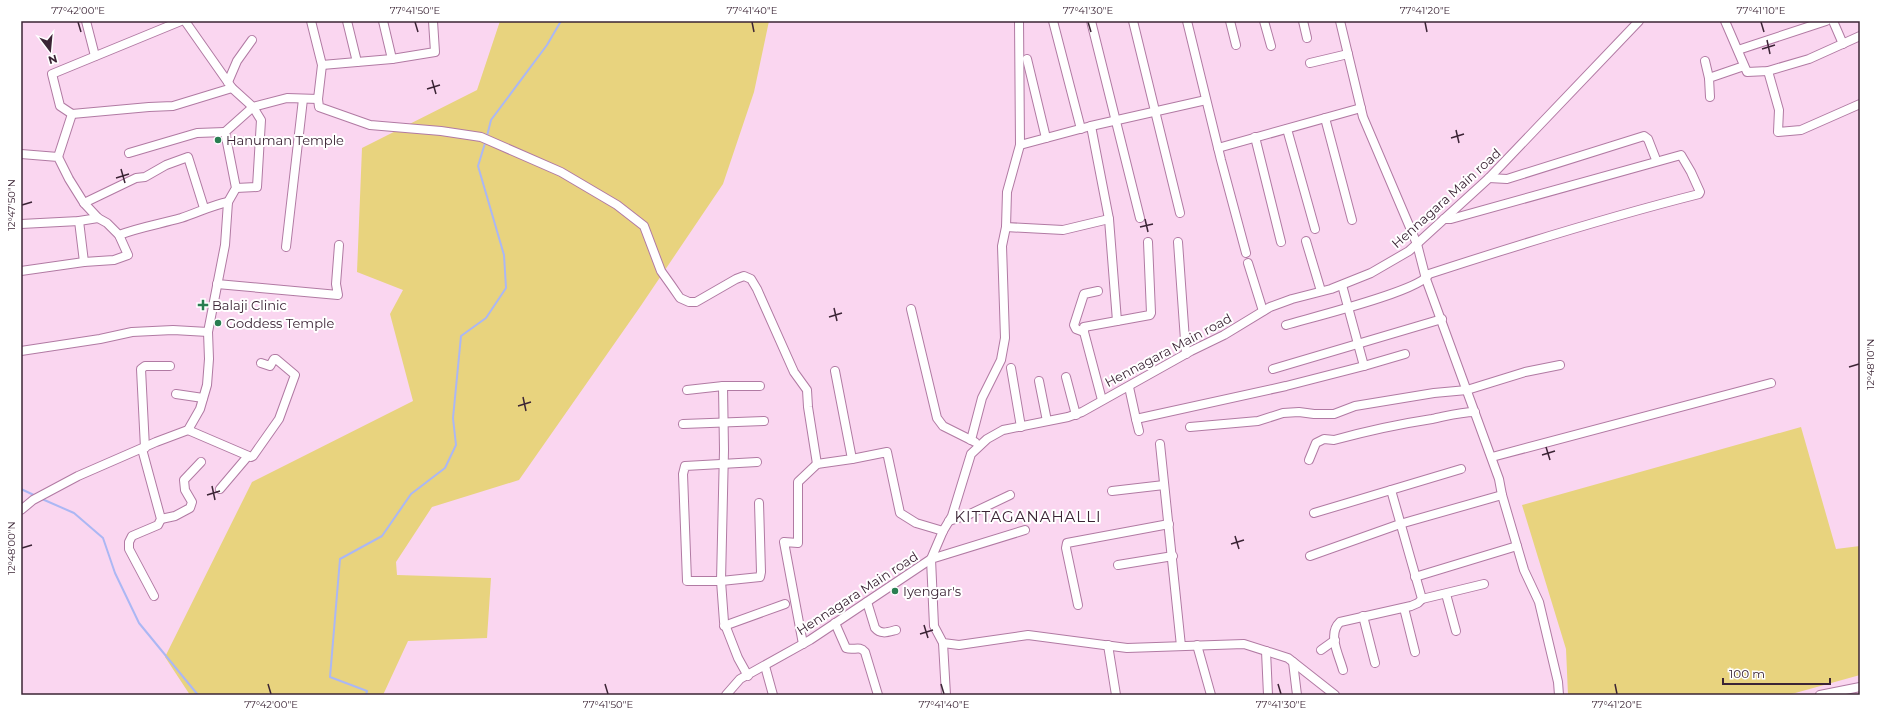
<svg xmlns="http://www.w3.org/2000/svg" width="1881" height="716" viewBox="0 0 1881 716" font-family="Montserrat,sans-serif">
<style>
.green{fill:#e8d37e}
.lines{fill:none;stroke-linecap:round;stroke-linejoin:round}
.stream{stroke:#abb7f4;stroke-width:2}
.minor-casing{stroke:#b17aa3;stroke-width:10}
.minor{stroke:#fff;stroke-width:8}
.ticks{fill:none;stroke:#3b2435;stroke-width:1.5}
.poi-dot{fill:#297e51;stroke:#fff;stroke-width:1.5}
.labels{text-anchor:middle;stroke-width:4;stroke-linejoin:round;paint-order:stroke}
.poi-label{font-size:13px;fill:#3b2435;stroke:#fff;text-anchor:start}
.street-label{font-size:13px;fill:#3b2435;stroke:#fff}
.quarter-label{font-size:15px;letter-spacing:1px;fill:#3b2435;stroke:#fff}
.neatline{fill:none;stroke:#3b2435;stroke-width:1.5}
.ticks-label{font-size:10px;text-anchor:middle;fill:#3b2435}
</style>
<rect width="100%" height="100%" fill="#fad6f0"/>
<g class="green">
<polygon points="500,21 769,21 754,92 723,184 640,307 519,480 432,507 396,562 397,575 491,578 487,638 408,641 383,695 190,695 165,657 252,482 413,401 390,314 403,290 357,272 362,148 477,90"/>
<polygon points="1801,427 1836,549 1860,546 1860,675 1788,695 1568,695 1566,649 1522,505"/>
</g>
<g class="lines">
<g class="stream">
<polyline points="487,136 491,120 547,45 561,21"/>
<polyline points="21,489 36,496"/>
<polyline points="42,499 74,513 103,538 115,573 139,623 198,695"/>
<polyline points="366,695 367,691 330,677 340,559 382,536 411,494 445,468 456,445 453,418 461,336 486,318 506,288 504,255 478,166 486,140"/>
</g>
<defs>
<g id="minor">
<polyline points="86,21 95,56"/>
<polyline points="181,21 52,74 60,106 72,114 149,107 173,106 232,88"/>
<polyline points="185,21 232,88 253,107 261,120 257,187 236,188"/>
<polyline points="347,21 357,62"/>
<polyline points="383,21 392,59"/>
<polyline points="1053,21 1081,129"/>
<polyline points="1091,21 1140,218"/>
<polyline points="1133,21 1180,213"/>
<polyline points="1187,21 1221,160 1246,253"/>
<polyline points="1230,21 1236,45"/>
<polyline points="1264,21 1271,46"/>
<polyline points="1303,21 1307,38"/>
<polyline points="1340,21 1363,117 1417,244 1426,279 1499,479 1502,495 1524,570 1539,602 1558,682 1559,695"/>
<polyline points="1725,21 1747,72 1768,71 1809,59 1860,36"/>
<polyline points="1833,21 1843,44"/>
<polyline points="1738,50 1826,21"/>
<polyline points="1027,59 1046,138"/>
<polyline points="1705,61 1709,78"/>
<polyline points="1310,63 1348,54"/>
<polyline points="322,65 392,59 435,52 433,21"/>
<polyline points="1768,71 1779,110 1778,132 1801,130 1860,104"/>
<polyline points="228,82 237,61 252,40"/>
<polyline points="1710,97 1709,78 1744,66"/>
<polyline points="318,99 319,107 370,125 441,131 481,137 561,172 617,205 644,226 661,271 671,285 680,298 689,302 696,302 736,279 744,276 751,279 757,289 794,372 807,390 808,407 817,464"/>
<polyline points="1325,118 1352,220"/>
<polyline points="1091,126 1109,219 1117,321"/>
<polyline points="1287,129 1315,229"/>
<polyline points="1255,137 1281,242"/>
<polyline points="1020,145 1091,126 1206,100"/>
<polyline points="1218,148 1361,108"/>
<polyline points="129,153 197,133 225,132"/>
<polyline points="21,154 58,157 69,179 84,203 98,218 107,223 119,235 128,255 114,260 84,262 21,271"/>
<polyline points="58,157 72,114"/>
<polyline points="1489,178 1507,179 1644,136 1648,139 1655,157"/>
<polyline points="84,203 136,178 145,177 166,165 188,157 204,208"/>
<polyline points="79,221 84,262"/>
<polyline points="21,224 79,221 98,218"/>
<polyline points="1006,227 1063,230 1109,219"/>
<path d="M119 235C140 227 160 224 181 218 197 213 212 205 228 202"/>
<polyline points="1306,241 1321,291"/>
<polyline points="1178,242 1186,354"/>
<polyline points="286,247 303,99"/>
<polyline points="1248,263 1263,311"/>
<polyline points="217,284 338,295 336,284 339,245"/>
<polyline points="1342,285 1364,366"/>
<polyline points="911,309 937,418 943,426 975,442"/>
<path d="M1286 325C1309 318 1421 291 1429 274 1518 245 1608 217 1699 194L1700 192 1691 172 1681 155 1451 219H1444"/>
<polyline points="1084,332 1076,329 1074,325 1084,294 1098,291"/>
<polyline points="21,351 100,339 132,332 173,330 208,332"/>
<polyline points="1011,368 1021,427"/>
<polyline points="1273,369 1442,319"/>
<polyline points="1066,377 1076,415"/>
<polyline points="1039,381 1047,421"/>
<polyline points="723,386 724,450 721,581 724,622 738,658 748,676"/>
<polyline points="1129,387 1136,419 1286,386 1364,366 1405,354"/>
<polyline points="687,390 723,386 760,386"/>
<polyline points="176,394 203,398"/>
<polyline points="1102,400 1084,332 1084,327 1150,315 1151,313 1148,242"/>
<polyline points="1136,419 1139,431"/>
<polyline points="683,424 764,421"/>
<polyline points="1190,427 1258,421 1283,413 1299,412 1314,414 1334,414 1355,406 1434,393 1467,390 1525,372 1560,365"/>
<polyline points="188,430 251,457 253,456 279,419 295,375 276,359 274,359 270,366 261,363"/>
<polyline points="971,440 982,398 1001,360 1005,338 1002,246 1006,227 1007,192 1020,145 1019,21"/>
<polyline points="1160,444 1181,646"/>
<polyline points="145,448 141,369 145,366 170,366"/>
<polyline points="142,449 161,519 158,525 132,536 129,542 129,549 154,596"/>
<polyline points="1492,457 1771,383"/>
<polyline points="852,459 887,452 900,513 916,523 943,531"/>
<path d="M1309 460 1316 443 1324 439 1334 440C1367 431 1399 424 1432 419 1447 416 1460 412 1475 412"/>
<polyline points="757,462 685,466 683,474 687,581 721,581 760,577 761,572 759,503"/>
<polyline points="220,489 248,456"/>
<polyline points="1112,491 1164,485"/>
<polyline points="21,510 33,500 78,476 156,442 188,430 200,409 207,385 209,359 208,332 225,245 228,202 236,188 225,132 253,107 287,98 318,99 322,65 311,21"/>
<polyline points="1314,513 1461,469"/>
<polyline points="161,519 175,516 190,508 192,502 185,490 184,480 201,462"/>
<polyline points="949,521 970,514 1010,495"/>
<polyline points="1025,530 931,559 934,626 943,643 959,645 1028,635 1127,648 1244,644 1288,658 1335,695"/>
<polyline points="1310,556 1400,524 1502,495"/>
<polyline points="1118,565 1173,556"/>
<polyline points="1415,577 1517,546"/>
<polyline points="1446,594 1456,631"/>
<polyline points="1422,599 1484,584"/>
<path d="M867 602 875 628C881 635 888 632 896 630"/>
<polyline points="1078,605 1066,548 1067,543 1169,524"/>
<polyline points="1404,608 1415,652"/>
<polyline points="1363,616 1375,663"/>
<path d="M835 623 846 648C854 651 859 645 865 652L878 695"/>
<polyline points="724,626 785,604"/>
<polyline points="943,643 946,695"/>
<polyline points="803,644 784,542 798,543 798,482 817,464 852,459 835,371"/>
<polyline points="1108,645 1116,695"/>
<polyline points="1197,645 1211,695"/>
<polyline points="1321,650 1335,640"/>
<polyline points="1266,651 1268,695"/>
<polyline points="1293,662 1297,695"/>
<polyline points="765,666 773,695"/>
<path d="M1343 670C1339 655 1327 634 1340 622L1411 606 1418 603 1422 599 1391 490"/>
<polyline points="726,695 740,679 810,640 931,559 943,531 952,516 971,454 987,439 1003,430 1068,417 1082,412 1191,351 1224,335 1270,307 1292,299 1331,289 1371,273 1409,251 1489,178 1639,21"/>
<polyline points="1820,695 1860,687"/>
</g>
</defs>
<use href="#minor" class="minor-casing"/>
<use href="#minor" class="minor"/>
</g>
<path class="ticks" d="M78 22 81 32M415 22 418 32M752 22 754 32M1088 22 1091 32M1425 22 1427 32M1761 22 1764 32M1767 40 1770 54M1762 49 1775 45M432 80 436 94M427 89 440 85M1456 130 1459 143M1451 138 1464 134M121 169 125 183M116 178 129 174M22 205 32 202M1145 219 1148 232M1140 227 1153 224M834 308 837 321M829 317 842 313M1849 367 1859 364M523 397 526 411M518 406 531 402M1546 447 1550 460M1542 455 1555 451M212 486 215 500M207 495 220 491M1235 536 1239 549M1231 544 1244 540M22 548 32 545M924 625 928 638M920 634 933 630M268 684 271 694M605 684 608 694M941 684 944 694M1278 684 1281 694M1615 684 1617 694"/>
<g class="poi-dot">
<circle cx="218" cy="140" r="4"/>
<path d="M201 299h4v4h4v4h-4v4h-4v-4h-4v-4h4z"/>
<circle cx="218" cy="323" r="4"/>
<circle cx="895" cy="591" r="4"/>
</g>
<g class="labels">
<g class="poi-label">
<text x="226" y="145">Hanuman Temple</text>
<text x="212" y="310">Balaji Clinic</text>
<text x="226" y="328">Goddess Temple</text>
<text x="903" y="596">Iyengar's</text>
</g>
<g class="street-label">
<text transform="translate(1446 198) rotate(-42)" y="5">Hennagara Main road</text>
<text transform="translate(1168 350) rotate(-28)" y="5">Hennagara Main road</text>
<text transform="translate(857 593) rotate(-33)" y="5">Hennagara Main road</text>
</g>
<g class="quarter-label">
<text x="1028" y="522">KITTAGANAHALLI</text>
</g>
</g>
<rect width="1881" height="716" fill="none" stroke="#ffffff" stroke-width="44"/>
<g transform="translate(50 50) rotate(164)" stroke="#ffffff" stroke-width="3" paint-order="stroke">
<path d="M0-3L7 15L0 10L-7 15Z" fill="#3b2435"/>
<text y="-6" font-size="11" font-weight="bold" text-anchor="middle" fill="#3b2435">N</text>
</g>
<path d="M1723 678v6h107v-6" fill="none" stroke="#3b2435" stroke-width="2"/>
<text x="1729" y="678" font-size="12" fill="#3b2435" stroke="#ffffff" stroke-width="3" paint-order="stroke">100 m</text>
<rect x="22" y="22" width="1837" height="672" class="neatline"/>
<g class="ticks-label">
<text x="78" y="14">77°42'00"E</text>
<text x="415" y="14">77°41'50"E</text>
<text x="752" y="14">77°41'40"E</text>
<text x="1088" y="14">77°41'30"E</text>
<text x="1425" y="14">77°41'20"E</text>
<text x="1761" y="14">77°41'10"E</text>
<text transform="translate(11 205) rotate(-90)" y="4">12°47'50"N</text>
<text transform="translate(1870 364) rotate(-90)" y="4">12°48'10"N</text>
<text transform="translate(11 548) rotate(-90)" y="4">12°48'00"N</text>
<text x="271" y="708">77°42'00"E</text>
<text x="608" y="708">77°41'50"E</text>
<text x="944" y="708">77°41'40"E</text>
<text x="1281" y="708">77°41'30"E</text>
<text x="1617" y="708">77°41'20"E</text>
</g>
</svg>
